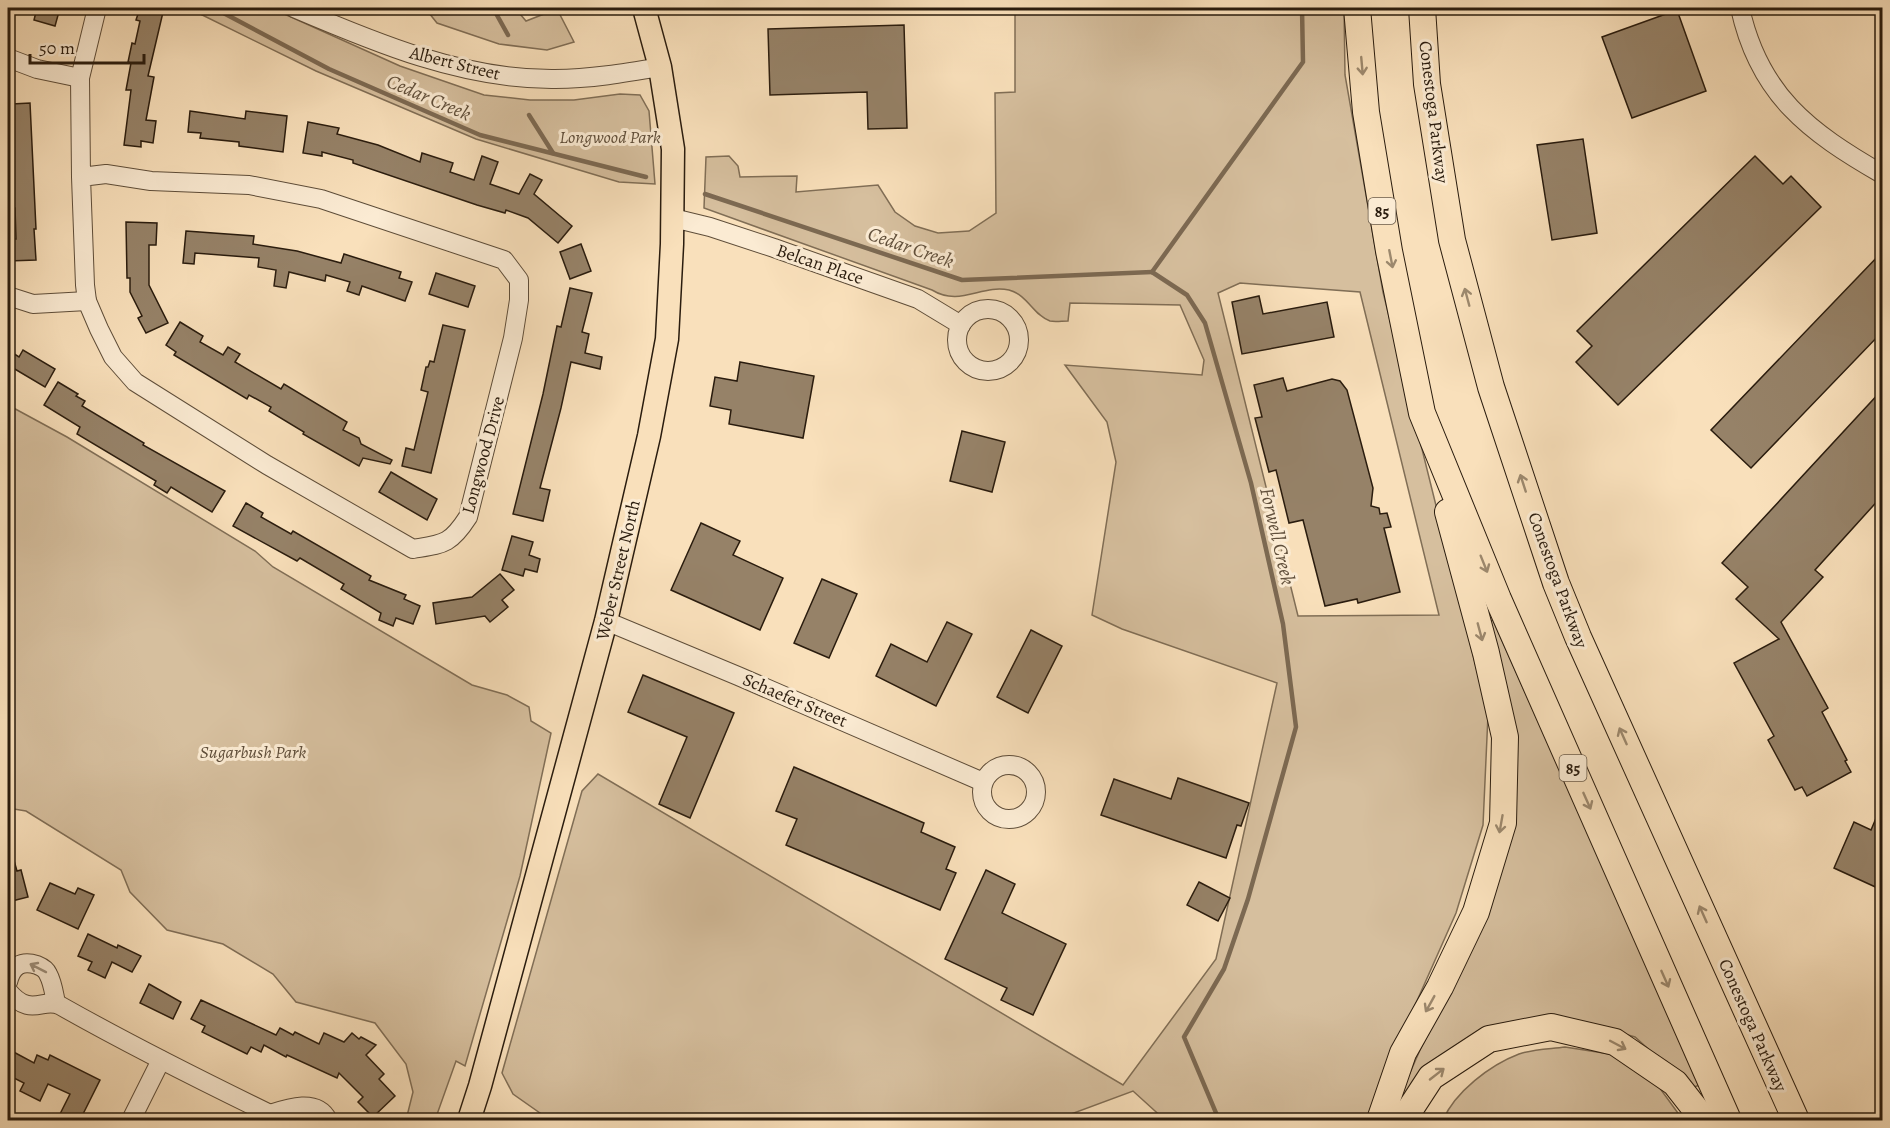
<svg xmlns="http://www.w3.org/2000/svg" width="1890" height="1128" viewBox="0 0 1890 1128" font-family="Alegreya,serif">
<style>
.green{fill:#d6bf9e;stroke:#806e56;stroke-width:1.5;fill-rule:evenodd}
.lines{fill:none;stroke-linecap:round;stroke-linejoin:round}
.stream{stroke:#7c6952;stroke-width:4.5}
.building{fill:#968268;stroke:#2a1c0e;stroke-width:1.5}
.minor-casing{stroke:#5e4d39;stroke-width:20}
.major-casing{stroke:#2a1c0e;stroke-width:25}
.highway-casing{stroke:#2a1c0e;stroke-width:28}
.minor{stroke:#fbebd3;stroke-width:18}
.major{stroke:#f9e0bb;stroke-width:22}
.highway{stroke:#f9e0bb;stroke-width:26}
.oneway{stroke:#9c886d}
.oneway2{stroke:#9d8e7a}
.labels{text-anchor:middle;stroke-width:6;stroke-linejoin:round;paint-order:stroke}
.shield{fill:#fbebd3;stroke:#695a49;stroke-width:1.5}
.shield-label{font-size:16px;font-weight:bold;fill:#2a1c0e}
.street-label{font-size:18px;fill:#2a1c0e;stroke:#fbebd3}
.park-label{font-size:18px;font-style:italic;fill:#5e4d39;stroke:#fbebd3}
.water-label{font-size:20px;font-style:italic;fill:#61503c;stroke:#fbebd3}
</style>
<rect width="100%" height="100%" fill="#f9e0bb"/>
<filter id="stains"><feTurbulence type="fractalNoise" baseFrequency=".00333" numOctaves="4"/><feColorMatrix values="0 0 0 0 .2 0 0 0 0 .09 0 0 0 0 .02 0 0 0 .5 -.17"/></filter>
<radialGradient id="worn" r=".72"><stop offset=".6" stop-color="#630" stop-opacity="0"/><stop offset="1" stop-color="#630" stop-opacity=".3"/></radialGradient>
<g class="green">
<polygon points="188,8 271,8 400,66 484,95 530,100 574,100 620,94 640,95 649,111 655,184 619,182 476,139 316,71"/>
<polygon points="425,8 515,8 526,21 557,9 574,42 547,50 499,44 437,23"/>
<path d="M1027 8H1344L1345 75 1383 292 1488 715 1483 825 1456 913 1376 1093 1368 1120H1165L1133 1091 1055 1120H550L513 1094 502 1073 582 791 598 774 1123 1085 1216 959 1277 683 1122 629 1092 615 1116 462 1107 422 1065 365 1202 375 1204 360 1180 305 1070 303 1068 321C1062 321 1055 322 1050 321 1033 315 1028 295 1009 290 982 284 960 307 932 290L704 208 706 157 729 156 738 166 740 177 797 176 796 192 878 185 895 212 915 226 938 233 969 231 996 213 995 93 1015 92V14ZM1240 283 1360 292 1439 615 1298 616 1218 293Z"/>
<polygon points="8,405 67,437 255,551 273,567 472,685 507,695 529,707 531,721 551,733 520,876 465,1066 456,1061 435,1120 406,1120 413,1092 406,1064 375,1023 296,1002 273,974 223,944 167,930 130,892 121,870 26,811 14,809 8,815"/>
<polygon points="1493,620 1700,1085 1691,1088 1635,1037 1582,1022 1536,1020 1391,1116 1420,1050 1465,962 1508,833 1485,623"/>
<path d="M1565 1047 1610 1054 1651 1076 1683 1120H1443C1455 1092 1490 1065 1519 1054 1533 1049 1550 1049 1565 1047Z"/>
</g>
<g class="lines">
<g class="stream">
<polyline points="214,8 329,69 480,135 646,177"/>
<polyline points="493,8 508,35"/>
<polyline points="529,115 553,153"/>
<polyline points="705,194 962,280 1152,272"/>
<polyline points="1152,272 1187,295 1205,323 1251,483 1283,624 1296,727 1248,899 1224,969 1184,1037 1219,1120"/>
<polyline points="1152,272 1303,62 1302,8"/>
</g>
</g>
<g class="building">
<polygon points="37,8 60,8 55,26 34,20"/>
<polygon points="140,8 164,8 148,76 154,77 146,120 156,121 153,143 141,141 141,147 124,145 131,90 126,90 131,63 128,62 132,43 135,44 140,21 136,20"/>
<polygon points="1677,10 1706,91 1632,118 1602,37"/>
<polygon points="904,25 907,128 868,129 867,92 770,95 768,29"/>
<polygon points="30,103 36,229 34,229 36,260 8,261 8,239 16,239 15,208 8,209 8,196 13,195 12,104"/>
<polygon points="190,111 245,119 246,111 287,116 283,152 239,146 239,142 200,138 201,133 188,132"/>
<polygon points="308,122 339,128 337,134 378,145 420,162 422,153 453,163 450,172 474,180 482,156 498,162 490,184 519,194 530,174 542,180 534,194 572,226 558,243 528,218 506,210 505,213 477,205 353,163 353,160 322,152 322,156 303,153"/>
<polygon points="1583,139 1597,233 1552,240 1537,145"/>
<polygon points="1755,156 1783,184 1791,176 1821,207 1618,405 1576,362 1592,346 1577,331"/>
<polygon points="126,222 157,223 156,245 149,245 149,285 168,323 146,333 138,318 142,316 130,292 130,278 127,278"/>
<polygon points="186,231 254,236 253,244 297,251 341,263 344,254 401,272 399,278 412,282 405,301 362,286 359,295 347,291 350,282 326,275 325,281 289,272 286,288 274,286 276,270 258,267 259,258 195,253 194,264 183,263"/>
<polygon points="581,244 591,271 570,279 560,252"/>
<polygon points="1882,252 1882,332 1751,468 1711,430"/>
<polygon points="436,273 475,286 468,307 429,294"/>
<polygon points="570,288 592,293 582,332 589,334 585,353 602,357 600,369 571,362 561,408 540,488 550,490 543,521 513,514 543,394 557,326 561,327"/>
<polygon points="1259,296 1263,314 1327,302 1334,337 1242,354 1232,302"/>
<polygon points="180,322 203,336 200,342 223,355 228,347 240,354 235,362 281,389 284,384 347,422 343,430 359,438 361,444 392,460 390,464 363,458 359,466 303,434 304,432 269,411 271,407 249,395 247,399 174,355 176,352 166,345"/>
<polygon points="443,325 465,330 431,473 402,466 406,448 414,450 428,392 421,390 426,367 428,367 430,361 434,362"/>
<polygon points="8,350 19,357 23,350 55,369 45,387 8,365"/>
<polygon points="740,362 814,376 803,438 729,424 731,410 710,406 715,377 737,381"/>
<polygon points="1283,378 1287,391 1332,379 1340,381 1347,390 1373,488 1371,506 1379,508 1380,514 1387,513 1391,527 1384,528 1400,592 1358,603 1357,599 1325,606 1303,520 1289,523 1276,470 1269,472 1255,418 1262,417 1254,385"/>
<polygon points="58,382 78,394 76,396 85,401 82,406 144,443 143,445 225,491 212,512 171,487 167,493 154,485 156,481 77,434 80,427 44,405"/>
<polygon points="1882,390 1882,496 1815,570 1823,577 1781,622 1828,708 1822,712 1847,760 1845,761 1851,772 1807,796 1802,787 1795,790 1768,740 1774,736 1734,663 1779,639 1736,599 1748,587 1722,563"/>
<polygon points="962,431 1005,442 992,492 950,481"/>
<polygon points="391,472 437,499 427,520 379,492"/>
<polygon points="246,503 263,513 261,517 291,534 293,531 371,576 369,580 406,595 404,599 420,606 413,624 396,618 393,626 379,620 381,613 341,589 344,584 300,558 297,561 233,526"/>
<polygon points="701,523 740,541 733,555 783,578 760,630 671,590"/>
<polygon points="512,536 533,542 529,555 540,559 537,572 525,569 523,576 502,570"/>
<polygon points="500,574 514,590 502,600 508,607 490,622 485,616 436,624 433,603 472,597"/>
<polygon points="822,579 857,594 829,658 794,643"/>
<polygon points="947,622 972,634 936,706 876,676 891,644 927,662"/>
<polygon points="1031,630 1062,646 1028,713 997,697"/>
<polygon points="643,675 734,713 690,818 659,804 687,737 628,712"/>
<polygon points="794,767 924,823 921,832 955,847 946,869 956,873 940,910 786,845 797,819 776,811"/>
<polygon points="1178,778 1249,803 1241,826 1237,825 1226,858 1101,815 1114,779 1171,799"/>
<polygon points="1882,804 1882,890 1834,868 1854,822 1871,830"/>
<polygon points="8,850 11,850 17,871 21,870 28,897 8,902"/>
<polygon points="986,870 1015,884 1002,913 1066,944 1033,1015 1001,1000 1007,988 945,959"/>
<polygon points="1199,882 1230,898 1218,921 1187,905"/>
<polygon points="50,883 75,894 78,888 94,895 78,929 37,910"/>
<polygon points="88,934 117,948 118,945 141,956 132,972 112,962 105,978 88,970 92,962 78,956"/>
<polygon points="149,984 181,1002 173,1019 140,1003"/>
<polygon points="201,1000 276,1035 280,1028 293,1035 295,1032 319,1044 324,1033 344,1042 352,1033 359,1039 361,1037 376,1045 366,1055 384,1074 379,1079 395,1096 373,1117 358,1102 363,1097 339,1073 337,1078 287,1055 286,1057 264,1045 261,1052 251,1047 247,1054 202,1032 205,1026 191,1019"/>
<polygon points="8,1049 34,1063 37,1055 48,1060 50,1055 100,1080 80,1120 57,1120 70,1094 48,1084 40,1101 20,1091 24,1083 8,1075"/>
</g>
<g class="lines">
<defs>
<g id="minor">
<path d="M294 8C376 43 464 80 555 79 590 79 625 73 660 67"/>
<path d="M1740 8C1759 95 1809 132 1882 174"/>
<polyline points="8,58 37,69 80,78"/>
<path d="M81 177 106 174 151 181 249 185 321 199 504 260 519 280V300L513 338 468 517C450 545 443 544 413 549L267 465 135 382 113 357 99 329 87 301 85 285 81 177 80 78 97 8"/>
<polyline points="673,218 710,227 774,248 918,299 961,325"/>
<polyline points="8,296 33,304 87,301"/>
<circle cx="988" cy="340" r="31"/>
<polyline points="606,621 738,676 983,782"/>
<circle cx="1009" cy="792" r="27"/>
<path d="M8 982C12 966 21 960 37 965 42 967 46 969 48 974 53 983 54 994 56 1003"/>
<path d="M8 991C31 1019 44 996 61 1006 130 1045 200 1080 270 1114L273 1120"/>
<path d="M270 1114C288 1108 317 1098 328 1120"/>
<polyline points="131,1120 161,1060"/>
</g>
<polyline id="major" points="469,1120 480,1086 606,621 649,436 667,339 672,244 673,149 660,67 644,8"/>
<g id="highway">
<polyline points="1357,8 1366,112 1389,251 1422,413 1498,599 1728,1120"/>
<polyline points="1422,8 1427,84 1452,240 1491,387 1556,583 1578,637 1796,1120"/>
<polyline points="1380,1120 1403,1053 1440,987 1476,912 1503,823 1505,737 1486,653 1448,512"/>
<polyline points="1403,1120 1431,1077 1489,1039 1551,1027 1615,1042 1675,1083 1704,1120"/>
</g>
</defs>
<use href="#minor" class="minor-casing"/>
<use href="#major" class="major-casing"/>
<use href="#highway" class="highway-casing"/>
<use href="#minor" class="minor"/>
<use href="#major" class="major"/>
<use href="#highway" class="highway"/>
</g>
<defs><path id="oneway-shaft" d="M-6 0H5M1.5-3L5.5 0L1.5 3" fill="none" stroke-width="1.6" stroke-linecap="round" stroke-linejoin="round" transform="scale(1.5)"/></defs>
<g class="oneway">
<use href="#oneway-shaft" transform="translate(1362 66) rotate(85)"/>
<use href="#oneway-shaft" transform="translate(1391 259) rotate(79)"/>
<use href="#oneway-shaft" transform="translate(1467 297) rotate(-105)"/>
<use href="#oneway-shaft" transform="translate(1523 483) rotate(-108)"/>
<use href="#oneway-shaft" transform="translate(1484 564) rotate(68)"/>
<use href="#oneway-shaft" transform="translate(1480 632) rotate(75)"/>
<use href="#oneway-shaft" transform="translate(1623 736) rotate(-114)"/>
<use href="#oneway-shaft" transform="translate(1587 801) rotate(66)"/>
<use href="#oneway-shaft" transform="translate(1501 824) rotate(100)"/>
<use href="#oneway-shaft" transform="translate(1703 914) rotate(-114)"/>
<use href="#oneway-shaft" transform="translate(1665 979) rotate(66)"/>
<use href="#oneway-shaft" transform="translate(1430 1004) rotate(119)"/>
<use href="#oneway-shaft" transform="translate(1618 1045) rotate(28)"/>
<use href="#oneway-shaft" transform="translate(1437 1074) rotate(-38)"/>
</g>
<use class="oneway2" href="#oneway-shaft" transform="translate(38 968) rotate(-153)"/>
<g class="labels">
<g class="shield">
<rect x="1368.5" y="198" width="27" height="26" rx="4.5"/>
<rect x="1559.5" y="755" width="27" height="26" rx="4.5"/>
</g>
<g class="shield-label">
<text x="1382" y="217">85</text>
<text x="1573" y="774">85</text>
</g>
<g class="street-label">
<text transform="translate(455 63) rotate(14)" y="6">Albert Street</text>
<text transform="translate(1434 112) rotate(83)" y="6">Conestoga Parkway</text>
<text transform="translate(820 264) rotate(19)" y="6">Belcan Place</text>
<text transform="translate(483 455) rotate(-75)" y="6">Longwood Drive</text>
<text transform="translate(618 570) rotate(-77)" y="6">Weber Street North</text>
<text transform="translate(1558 580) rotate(70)" y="6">Conestoga Parkway</text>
<text transform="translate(795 700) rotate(23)" y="6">Schaefer Street</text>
<text transform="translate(1753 1025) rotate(66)" y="6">Conestoga Parkway</text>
</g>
<g class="park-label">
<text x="610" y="143">Longwood Park</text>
<text x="253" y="758">Sugarbush Park</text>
</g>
<g class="water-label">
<text transform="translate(429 97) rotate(23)" y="7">Cedar Creek</text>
<text transform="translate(911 247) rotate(19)" y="7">Cedar Creek</text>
<text transform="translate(1278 536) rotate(77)" y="7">Forwell Creek</text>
</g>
</g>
<rect width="1890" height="1128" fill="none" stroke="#f9e0bb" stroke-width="30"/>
<rect x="9" y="9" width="1872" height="1110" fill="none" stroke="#2a1c0e" stroke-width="3"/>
<rect x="15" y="15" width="1860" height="1098" fill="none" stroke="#2a1c0e" stroke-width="1.5"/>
<path d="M30 54v9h114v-9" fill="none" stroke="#2a1c0e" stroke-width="3"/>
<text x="39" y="54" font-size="18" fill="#2a1c0e" stroke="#fbebd3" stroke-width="4.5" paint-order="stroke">50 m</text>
<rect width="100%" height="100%" filter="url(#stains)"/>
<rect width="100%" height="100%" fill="url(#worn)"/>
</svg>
